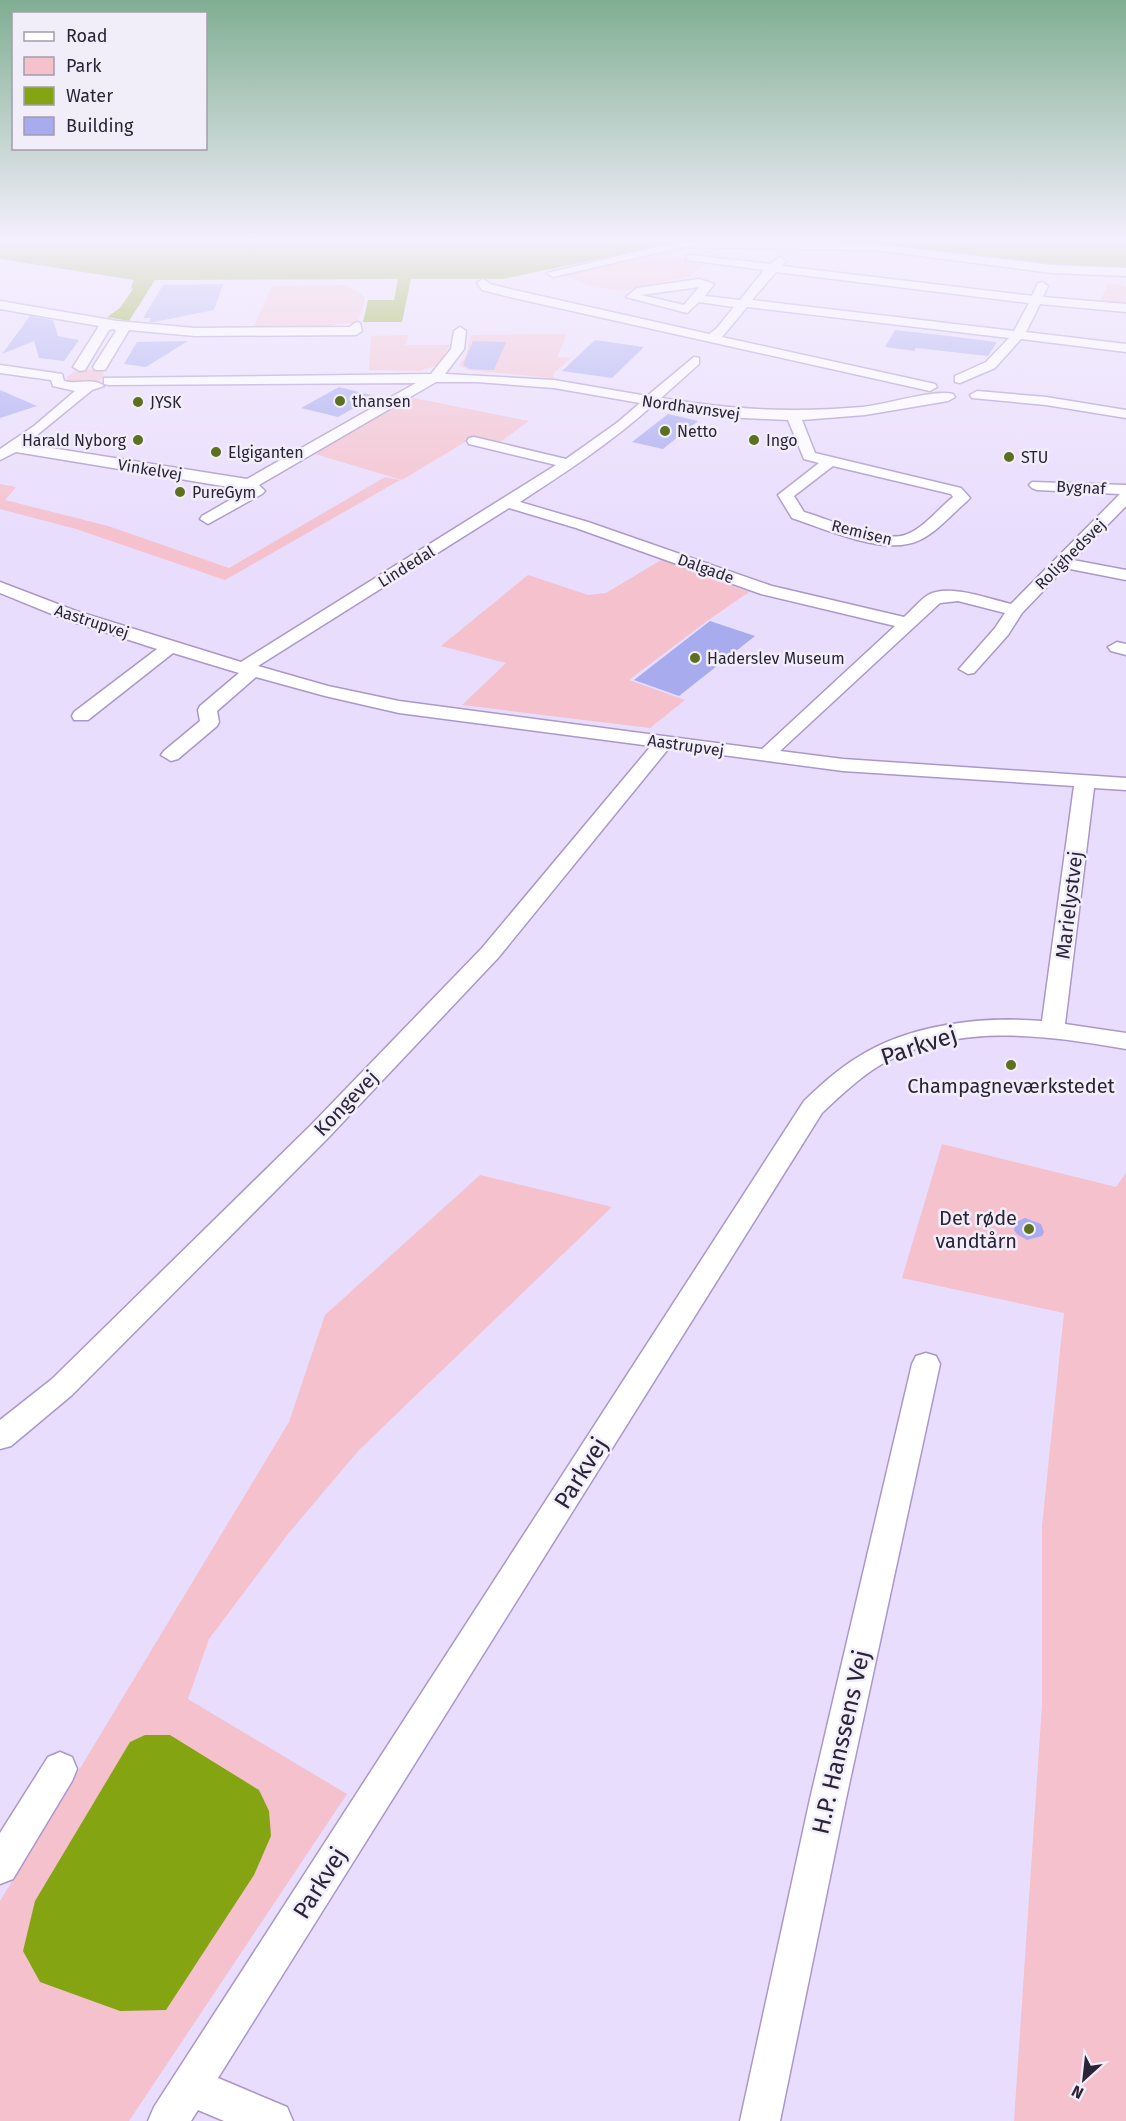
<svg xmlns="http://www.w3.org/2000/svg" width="1126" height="2121" viewBox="0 0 1126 2121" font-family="'Fira Sans',sans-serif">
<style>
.green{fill:#f4c1cd}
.water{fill:#84a411}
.building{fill:#a9abef}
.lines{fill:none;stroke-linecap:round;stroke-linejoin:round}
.minor-casing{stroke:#ab97ca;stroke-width:3}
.minor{fill:#fff;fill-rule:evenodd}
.poi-dot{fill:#5c7020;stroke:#f2eef9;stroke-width:2}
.labels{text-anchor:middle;stroke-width:5;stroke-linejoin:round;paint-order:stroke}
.far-poi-label{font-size:16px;fill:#2b2337;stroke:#f2eef9;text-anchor:start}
.far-street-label{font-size:16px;fill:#2b2337;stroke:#f2eef9}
.street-label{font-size:20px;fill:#2b2337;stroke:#f2eef9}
.poi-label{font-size:20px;fill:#2b2337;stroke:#f2eef9}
.near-street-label{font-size:24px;fill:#2b2337;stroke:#f2eef9}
</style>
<rect width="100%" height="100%" fill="#e9ddfd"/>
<g class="green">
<polygon points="664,253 705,264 690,276 622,291 589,286 564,275"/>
<polygon points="1108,283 1126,286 1126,305 1099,304"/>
<polygon points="347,285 365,297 358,323 338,324 324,328 253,328 272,286"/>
<polygon points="567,334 557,357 571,358 554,373 553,378 469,370 459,366 466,355 471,335"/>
<polygon points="408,335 406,345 450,345 438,365 420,371 369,370 371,336"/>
<path d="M88 369 103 372 104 377C95 384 75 387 66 378L75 371Z"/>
<polygon points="409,397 529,421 500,442 470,439 402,480 315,454"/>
<polygon points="385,477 400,480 225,580 76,529 0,509 0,484 16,487 5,500 108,526 229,568"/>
<polygon points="661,560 749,592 707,621 629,680 685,700 650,728 462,705 506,663 441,646 528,575 588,595 606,593"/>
<polygon points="942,1144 1116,1187 1126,1173 1126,2121 1014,2121 1042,1705 1042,1526 1064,1313 902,1278"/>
<polygon points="480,1175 612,1207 359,1450 288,1534 209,1639 188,1699 347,1794 129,2121 0,2121 0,1901 289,1422 325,1315"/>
</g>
<g class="water">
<polygon points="0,238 1126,238 1126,268 1072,267 881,244 678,242 503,279 411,279 402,322 363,322 368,300 394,300 398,279 155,280 129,321 107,317 120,308 133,289 131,288 134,280 0,259"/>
<polygon points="145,1735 170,1735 259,1790 269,1811 271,1836 254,1875 166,2010 120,2011 40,1982 23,1951 35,1901 130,1742"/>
</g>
<g class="building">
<polygon points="223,284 214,310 154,322 149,322 151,318 143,318 163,285"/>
<polygon points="30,316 53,320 58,336 79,340 64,361 39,358 34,341 2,354"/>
<polygon points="895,330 949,336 997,342 988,356 916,348 914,351 885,347"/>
<polygon points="595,340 644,347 612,378 562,371"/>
<polygon points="188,341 146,367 124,364 137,342"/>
<polygon points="473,341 506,342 494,370 470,369 463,365"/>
<polygon points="339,387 375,396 338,417 301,408"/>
<polygon points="0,390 37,406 0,418"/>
<polygon points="668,414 698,421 663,449 632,442"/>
<polygon points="710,621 755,636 679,696 634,680"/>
<polygon points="1025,1218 1041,1224 1044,1232 1042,1236 1027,1240 1017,1234 1014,1230 1016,1222"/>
</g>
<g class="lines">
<defs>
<g id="minor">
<polygon points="682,241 874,244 1052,265 1126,268 1126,276 1052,273 874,250 682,247 553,277 547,273"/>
<path d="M691 255 770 264 780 257 786 261 782 266 1032 296 1038 283 1042 282 1048 286 1043 297 1126 304V312L1040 304 1026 332 1126 344V352L1021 339 995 368 960 383 955 382V376L986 362 1009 338 747 307 722 337 935 384 937 387 930 391 514 298 482 290 477 283 483 279 490 284 514 290 709 334 716 329 734 307 699 302 687 313 626 297 637 288 699 279 714 284 705 296 740 300 764 270 687 260V256ZM776 272 1029 303 1014 331 752 300ZM699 287 684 305 641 295Z"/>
<polygon points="0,301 117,321 195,328 350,327 356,322 360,323 362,331 356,335 195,336 129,330 105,370 95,370 93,367 116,331 114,329 109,330 85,370 80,371 73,367 99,326 0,309"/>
<path d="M460 327 466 331 464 349 445 374 554 380 647 396 694 357 699 358V364L661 398C732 410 791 413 862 407 885 405 934 389 953 394L955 397 948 401 865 415 802 420 815 453 961 488 970 498 967 501C952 514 938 531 920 540 886 557 826 529 792 518L778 495 819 463 804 459 788 420 724 417 653 405C612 442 566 472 520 502L588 522 772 586 904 617C912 610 920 600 928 595 948 583 990 599 1011 604L1120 494 1037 490 1032 488 1029 485 1032 482 1126 485V506L1073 560 1126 570V580L1065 568 1022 613 1008 635 974 673 968 674 959 669 995 628 1005 613 958 601 940 603 780 751 843 759 1126 778V790L1094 788 1065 1024 1126 1033V1049C1046 1035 957 1022 882 1064 860 1077 841 1095 822 1113L218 2078 287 2107 293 2121H224L198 2110 191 2121H148L154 2107 804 1101C821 1085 838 1069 858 1057 910 1024 982 1016 1042 1021L1074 786 843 771 669 748 498 958 329 1137 72 1395 11 1446 0 1449V1420L52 1379 311 1125 482 948 651 746 399 713 325 696 256 677 217 711 219 722 217 726 178 759 171 761 161 755 164 751 200 721 198 710 200 706 239 673 173 653 88 720H74L72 716 74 712 157 649 64 619 0 593V582L76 611 241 662 556 465 469 444 467 441 469 438 474 437 566 459 618 422 640 403 554 388 477 382H436L259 485 265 491 262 494 208 524 200 519 202 516 247 490 16 452 0 460V449L34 426 75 391 53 386 51 380 0 373V365L62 374 64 381C77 385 94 377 104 386L92 390 26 444 247 479 416 383 109 385 104 384V378L431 374 451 349 454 331ZM833 466 951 494 953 497C938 509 923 529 905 535 880 543 829 519 804 512L794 496ZM509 508 576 528 761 594 895 626 762 749 399 701 328 686 258 666Z"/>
<polygon points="977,391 1046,397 1126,410 1126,418 1046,405 972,398 970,395"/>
<polygon points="1117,642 1126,644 1126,655 1111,651 1108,647"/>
<polygon points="926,1353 936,1356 940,1364 846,1799 780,2121 740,2121 810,1799 912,1364 916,1356"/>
<polygon points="60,1752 72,1757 77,1769 72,1781 13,1879 0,1884 0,1833 48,1757"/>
</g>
</defs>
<use href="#minor" class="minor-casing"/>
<use href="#minor" class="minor"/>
</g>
<linearGradient id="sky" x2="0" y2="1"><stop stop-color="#80ae92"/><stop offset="0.45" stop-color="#f5f0fe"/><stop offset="1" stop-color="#f5f0fe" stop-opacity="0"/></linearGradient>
<rect width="1126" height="534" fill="url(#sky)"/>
<g class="poi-dot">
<circle cx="340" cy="401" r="6"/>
<circle cx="138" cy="402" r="6"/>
<circle cx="665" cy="431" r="6"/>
<circle cx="138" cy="440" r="6"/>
<circle cx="754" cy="440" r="6"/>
<circle cx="216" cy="452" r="6"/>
<circle cx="1009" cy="457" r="6"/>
<circle cx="180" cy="492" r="6"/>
<circle cx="695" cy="658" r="6"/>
<circle cx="1011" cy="1065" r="6"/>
<circle cx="1029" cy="1229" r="6"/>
</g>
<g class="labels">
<g class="far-poi-label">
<text x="352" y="407">thansen</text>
<text x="150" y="408">JYSK</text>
<text x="677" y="437">Netto</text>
<text x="126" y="446" text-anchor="end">Harald Nyborg</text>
<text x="766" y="446">Ingo</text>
<text x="228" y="458">Elgiganten</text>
<text x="1021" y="463">STU</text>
<text x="192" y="498">PureGym</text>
<text x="707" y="664">Haderslev Museum</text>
</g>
<g class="far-street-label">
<text transform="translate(691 407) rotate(8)" y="6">Nordhavnsvej</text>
<text transform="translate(150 469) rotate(9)" y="6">Vinkelvej</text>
<text transform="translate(1081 487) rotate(3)" y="6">Bygnaf</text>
<text transform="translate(862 532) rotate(14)" y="6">Remisen</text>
<text transform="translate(1070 554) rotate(-45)" y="6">Rolighedsvej</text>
<text transform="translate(406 566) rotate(-32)" y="6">Lindedal</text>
<text transform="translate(706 568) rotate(20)" y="6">Dalgade</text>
<text transform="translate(92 621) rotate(18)" y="6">Aastrupvej</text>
<text transform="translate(686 745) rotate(8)" y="6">Aastrupvej</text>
</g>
<g class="street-label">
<text transform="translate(1069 905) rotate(-83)" y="7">Marielystvej</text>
<text transform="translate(346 1103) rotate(-46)" y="7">Kongevej</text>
</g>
<g class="poi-label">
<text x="1011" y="1093">Champagneværkstedet</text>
<text x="1017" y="1225" text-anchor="end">Det røde<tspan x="1017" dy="23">vandtårn</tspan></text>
</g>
<g class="near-street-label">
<text transform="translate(919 1046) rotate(-18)" y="8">Parkvej</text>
<text transform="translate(581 1473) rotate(-58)" y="8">Parkvej</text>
<text transform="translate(841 1742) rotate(-77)" y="8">H.P. Hanssens Vej</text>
<text transform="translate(320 1883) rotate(-58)" y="8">Parkvej</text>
</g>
</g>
<rect x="12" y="12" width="195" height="138" fill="#f2eef9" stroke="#a29dab" stroke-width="1.5"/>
<rect x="24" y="32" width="30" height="9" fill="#ffffff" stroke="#a29dab" stroke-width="1.5"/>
<text x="66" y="42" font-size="18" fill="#2b2337">Road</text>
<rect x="24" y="57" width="30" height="18" fill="#f4c1cd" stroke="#a29dab" stroke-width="1.5"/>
<text x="66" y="72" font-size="18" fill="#2b2337">Park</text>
<rect x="24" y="87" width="30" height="18" fill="#84a411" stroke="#a29dab" stroke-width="1.5"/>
<text x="66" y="102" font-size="18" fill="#2b2337">Water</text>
<rect x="24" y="117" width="30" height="18" fill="#a9abef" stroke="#a29dab" stroke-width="1.5"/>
<text x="66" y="132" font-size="18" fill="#2b2337">Building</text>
<g transform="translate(1084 2079) rotate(207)" stroke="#f2eef9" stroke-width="4.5" paint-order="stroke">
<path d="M0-4.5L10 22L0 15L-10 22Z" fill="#2b2337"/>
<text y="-9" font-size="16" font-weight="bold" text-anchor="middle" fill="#2b2337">N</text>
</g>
</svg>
